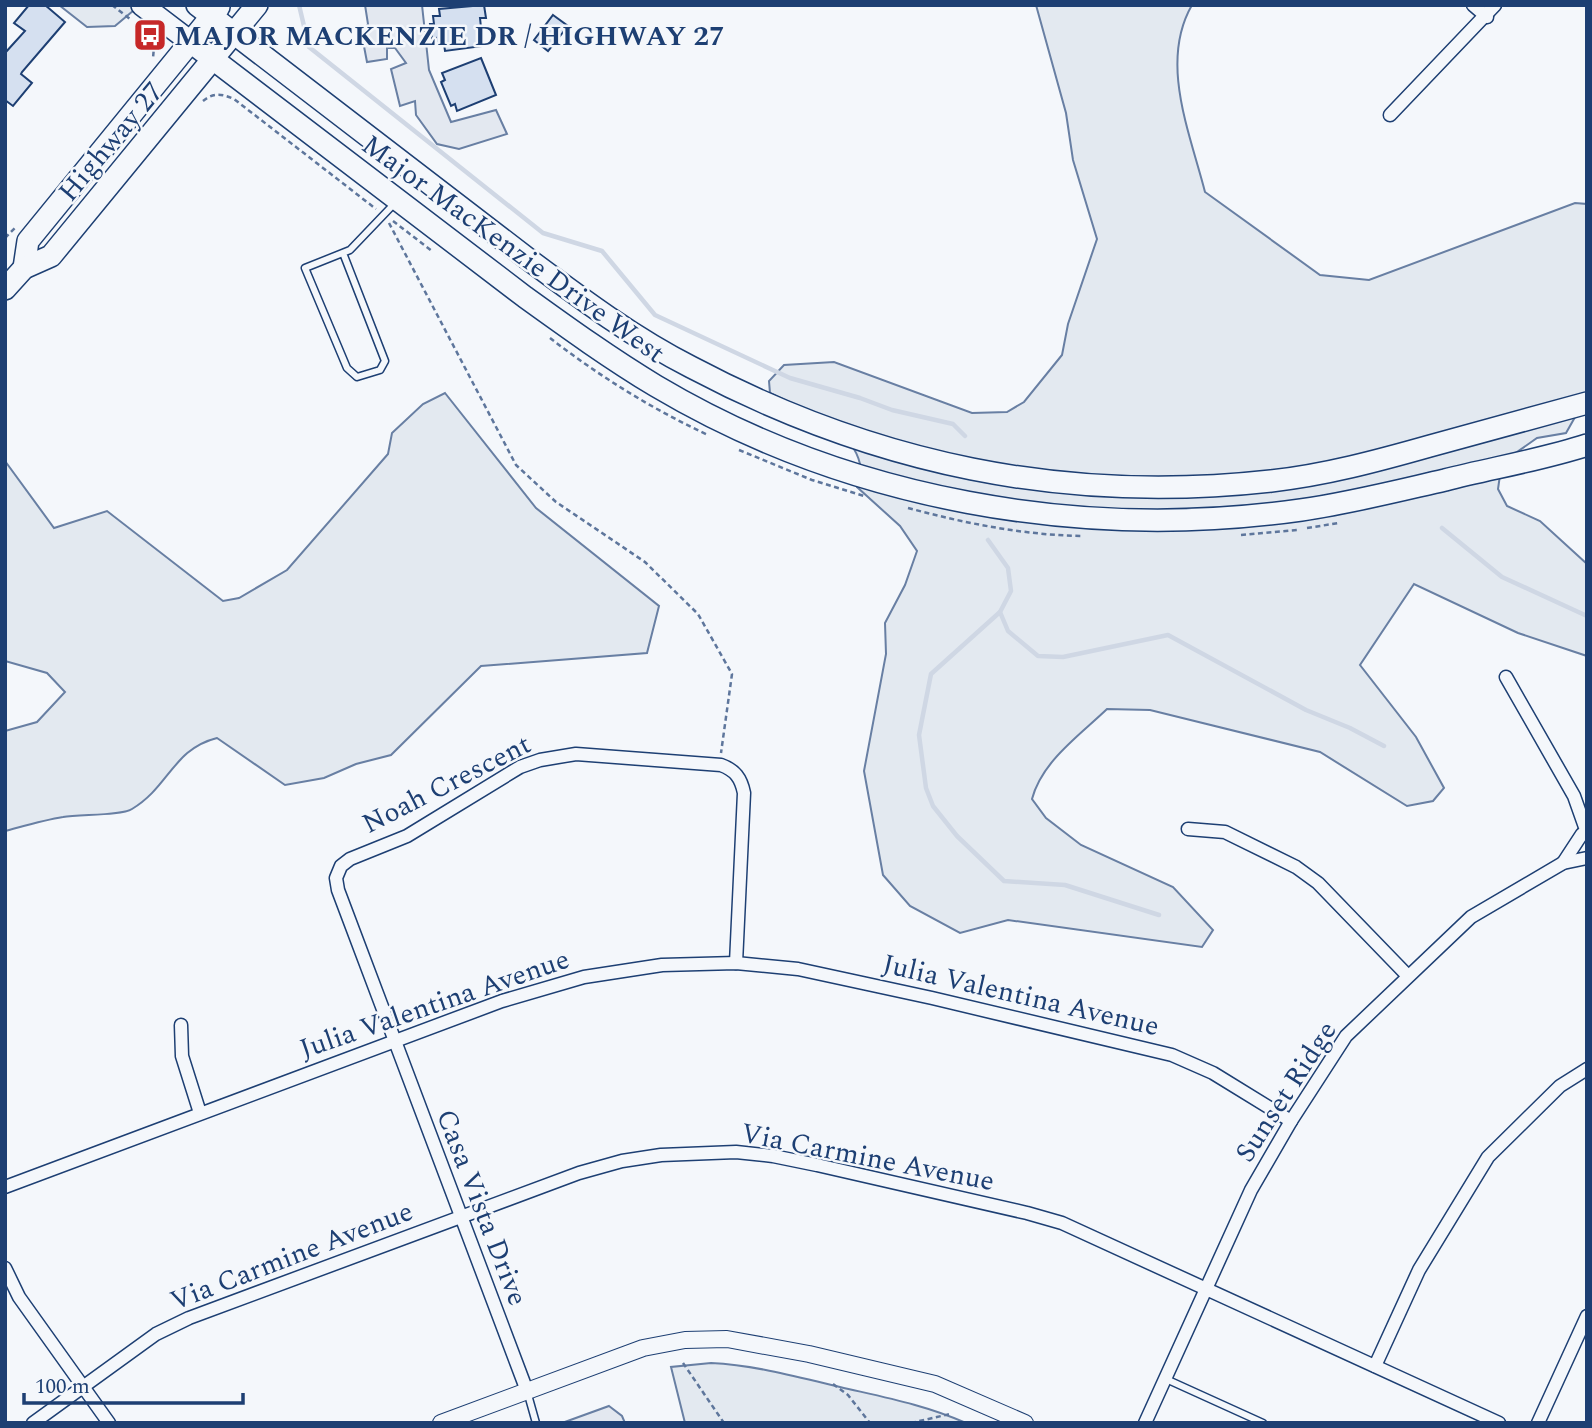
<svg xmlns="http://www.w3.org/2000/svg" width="1592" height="1428" viewBox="0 0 1592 1428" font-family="Spectral,serif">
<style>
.green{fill:#e3e9f0;stroke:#687fa3;stroke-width:2}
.parking{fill:#e3e8f0;stroke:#687fa3;stroke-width:2}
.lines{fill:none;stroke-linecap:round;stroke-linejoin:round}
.stream{stroke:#cfd7e4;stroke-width:4.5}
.building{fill:#d5e0f0;stroke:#1d3f73;stroke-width:2}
.service-casing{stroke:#1d3f73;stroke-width:9}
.minor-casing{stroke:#1d3f73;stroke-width:15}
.tertiary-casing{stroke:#1d3f73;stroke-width:18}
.primary-casing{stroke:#1d3f73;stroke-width:24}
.path{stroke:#5e769c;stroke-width:2.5;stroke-dasharray:5 3.5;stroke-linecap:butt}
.service{stroke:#f4f7fb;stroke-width:6}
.minor{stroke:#f4f7fb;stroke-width:12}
.tertiary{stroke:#f4f7fb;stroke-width:16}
.primary{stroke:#f4f7fb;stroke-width:21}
.labels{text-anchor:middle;stroke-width:5;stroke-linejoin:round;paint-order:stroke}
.poi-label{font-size:28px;font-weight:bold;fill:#1d3f73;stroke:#f4f7fb;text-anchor:start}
.street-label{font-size:28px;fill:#1d3f73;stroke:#f4f7fb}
</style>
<rect width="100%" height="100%" fill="#f4f7fb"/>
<g class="green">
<polygon points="59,5 140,5 115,26 87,27"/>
<path d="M1036 5H1192C1159 62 1190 133 1205 192L1320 275 1369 280 1575 203 1587 204V396L1566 433 1537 438 1507 459 1501 468 1498 489 1507 506 1540 521 1587 564V656L1518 633 1414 584 1360 665 1416 737 1444 788 1433 801 1407 806 1320 752 1150 710 1107 709C1080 735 1042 761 1032 799L1046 818 1081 845 1173 887 1213 930 1202 947 1008 920 960 933 910 906 883 875 864 771 886 654 885 623 905 585 917 551 900 526 857 487C858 480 861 471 860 464 852 427 801 408 770 393L769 381 784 365 834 362 972 413 1007 412 1024 402 1062 355 1068 324 1097 239 1073 160 1066 113Z"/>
<path d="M445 393 536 508 659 606 647 653 481 666 391 755 356 764 324 778 285 785 217 738C173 749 169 787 132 809 121 816 79 814 63 817 44 820 24 826 5 831V731L37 722 65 692 47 673 5 661V461L54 528 107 511 223 601 239 598 287 570 388 454 392 433 423 404Z"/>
<path d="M711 1363C755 1365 797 1377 840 1387 883 1397 926 1405 966 1423H685L671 1367Z"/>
</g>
<g class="parking">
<polygon points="365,5 422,5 429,70 451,122 496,110 507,134 459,149 437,144 416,115 415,101 400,106 391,69 406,63 395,48 387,48 387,59 367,62 362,36 368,24"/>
<polygon points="609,1406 622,1416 625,1423 562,1423"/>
</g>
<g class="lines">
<g class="stream">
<polyline points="299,5 309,47 543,233 602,251 655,315 790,378 860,398 892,410 953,424 965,436"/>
<polyline points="1442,528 1502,577 1587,616"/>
<polyline points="988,540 1008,568 1011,591 1000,612 931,674 919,735 926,788 933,806 957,836 1004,881 1065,885 1159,915"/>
<polyline points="1000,612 1008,631 1038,656 1063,657 1168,635 1306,710 1350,728 1384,746"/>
</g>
</g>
<g class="building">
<polygon points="29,5 45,5 65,22 22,72 21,74 32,83 13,106 5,100 5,53 25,31 14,23"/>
<polygon points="484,5 486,18 480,18 483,46 445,51 444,44 436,45 436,38 432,39 430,24 434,24 433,16 440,16 439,9"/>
<polygon points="553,15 568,26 548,51 534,40"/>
<polygon points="481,58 496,95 457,111 455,104 451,106 441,82 445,80 442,73"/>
</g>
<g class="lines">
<defs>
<g id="service">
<polyline points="343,253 385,361 380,370 357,377 347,368 305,268 350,250 394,204"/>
<polyline points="1166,1379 1263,1423"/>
<polyline points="527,1391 536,1423"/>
</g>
<g id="minor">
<polyline points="1473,5 1487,17"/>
<polyline points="1390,115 1495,5"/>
<polyline points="1506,677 1574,796 1585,827"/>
<polyline points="1188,829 1225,832 1296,867 1318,883 1407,975"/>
<polyline points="1563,863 1582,834"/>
<polyline points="181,1025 182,1056 200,1113"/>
<polyline points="5,1187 502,1001 584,977 662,965 736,963 798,969 932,998 1172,1055 1213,1073 1291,1121"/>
<polyline points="5,1268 19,1297 109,1423"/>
<polyline points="1375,1366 1419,1270 1488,1157 1560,1086 1587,1069"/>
<path d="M527 1391 338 890 336 878 341 866 350 859 407 836 520 767 540 760 576 754 721 765C735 770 741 778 744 793L736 963"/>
<polyline points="33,1423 156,1334 189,1318 579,1173 622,1161 661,1155 736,1152 773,1156 817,1165 1027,1213 1062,1223 1499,1423"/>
<polyline points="1145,1423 1251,1190 1291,1121 1346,1036 1471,917 1563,863 1587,858"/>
<polyline points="1538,1423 1587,1316"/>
</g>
<polyline id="tertiary" points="441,1423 643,1348 685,1340 727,1339 809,1354 935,1384 1025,1423"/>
<g id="primary">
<path d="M142 5 525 297C568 328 611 359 656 386 848 500 1081 541 1301 510 1350 503 1397 491 1445 480 1492 468 1541 460 1587 445"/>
<path d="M197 5 532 262C583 300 634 338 691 367 874 464 1064 504 1271 481 1325 475 1377 461 1430 446 1482 432 1534 418 1587 403"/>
<polyline points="24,268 28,241 219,7"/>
<polyline points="5,289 24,268 51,256 257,5"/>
</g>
</defs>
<use href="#service" class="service-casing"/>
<use href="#minor" class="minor-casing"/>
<use href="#tertiary" class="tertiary-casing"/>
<use href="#primary" class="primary-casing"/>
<g class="path">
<polyline points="112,5 130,19"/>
<polyline points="143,29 154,47 153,58"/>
<path d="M203 101C214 92 222 94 234 99L376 209"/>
<polyline points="393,221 432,251"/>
<polyline points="389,223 516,465 556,502 645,562 698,614 732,674 721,753"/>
<polyline points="5,238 15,228"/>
<path d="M550 338C599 376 652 409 708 435"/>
<polyline points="739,450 812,480 864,496"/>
<path d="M908 508C964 523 1023 535 1081 536"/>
<polyline points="1307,528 1339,523"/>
<polyline points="1241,535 1297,530"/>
<polyline points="683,1363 724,1423"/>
<polyline points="833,1384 848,1395 870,1423"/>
<polyline points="911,1423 950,1414"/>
</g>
<use href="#service" class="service"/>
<use href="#minor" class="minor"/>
<use href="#tertiary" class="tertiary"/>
<use href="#primary" class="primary"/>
</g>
<defs>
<symbol id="bus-square" viewBox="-11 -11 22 22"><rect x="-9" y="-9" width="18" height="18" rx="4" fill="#c62828" stroke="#f4f7fb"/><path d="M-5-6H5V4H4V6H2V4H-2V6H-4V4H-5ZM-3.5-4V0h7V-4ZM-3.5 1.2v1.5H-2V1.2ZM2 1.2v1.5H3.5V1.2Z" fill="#fff"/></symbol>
</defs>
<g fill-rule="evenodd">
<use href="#bus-square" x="131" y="16" width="38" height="38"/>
</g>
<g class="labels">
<g class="poi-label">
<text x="174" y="45">MAJOR MACKENZIE DR / HIGHWAY 27</text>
</g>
<g class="street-label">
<text transform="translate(110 141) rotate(-50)" y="10">Highway 27</text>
<text transform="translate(514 248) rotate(36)" y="10">Major MacKenzie Drive West</text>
<text transform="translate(446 783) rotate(-27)" y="10">Noah Crescent</text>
<text transform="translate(1021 994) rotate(13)" y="10">Julia Valentina Avenue</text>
<text transform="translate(434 1003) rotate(-19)" y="10">Julia Valentina Avenue</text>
<text transform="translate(1285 1091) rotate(-57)" y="10">Sunset Ridge</text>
<text transform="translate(868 1156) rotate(11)" y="10">Via Carmine Avenue</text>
<text transform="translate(483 1207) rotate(69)" y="10">Casa Vista Drive</text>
<text transform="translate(291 1255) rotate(-21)" y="10">Via Carmine Avenue</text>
</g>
</g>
<rect width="1592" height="1428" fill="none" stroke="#1d3f73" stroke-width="14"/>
<path d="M24 1393v10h219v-10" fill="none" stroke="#1d3f73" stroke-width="3.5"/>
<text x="35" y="1393" font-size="21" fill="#1d3f73" stroke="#f4f7fb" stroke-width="5" paint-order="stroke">100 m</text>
</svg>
